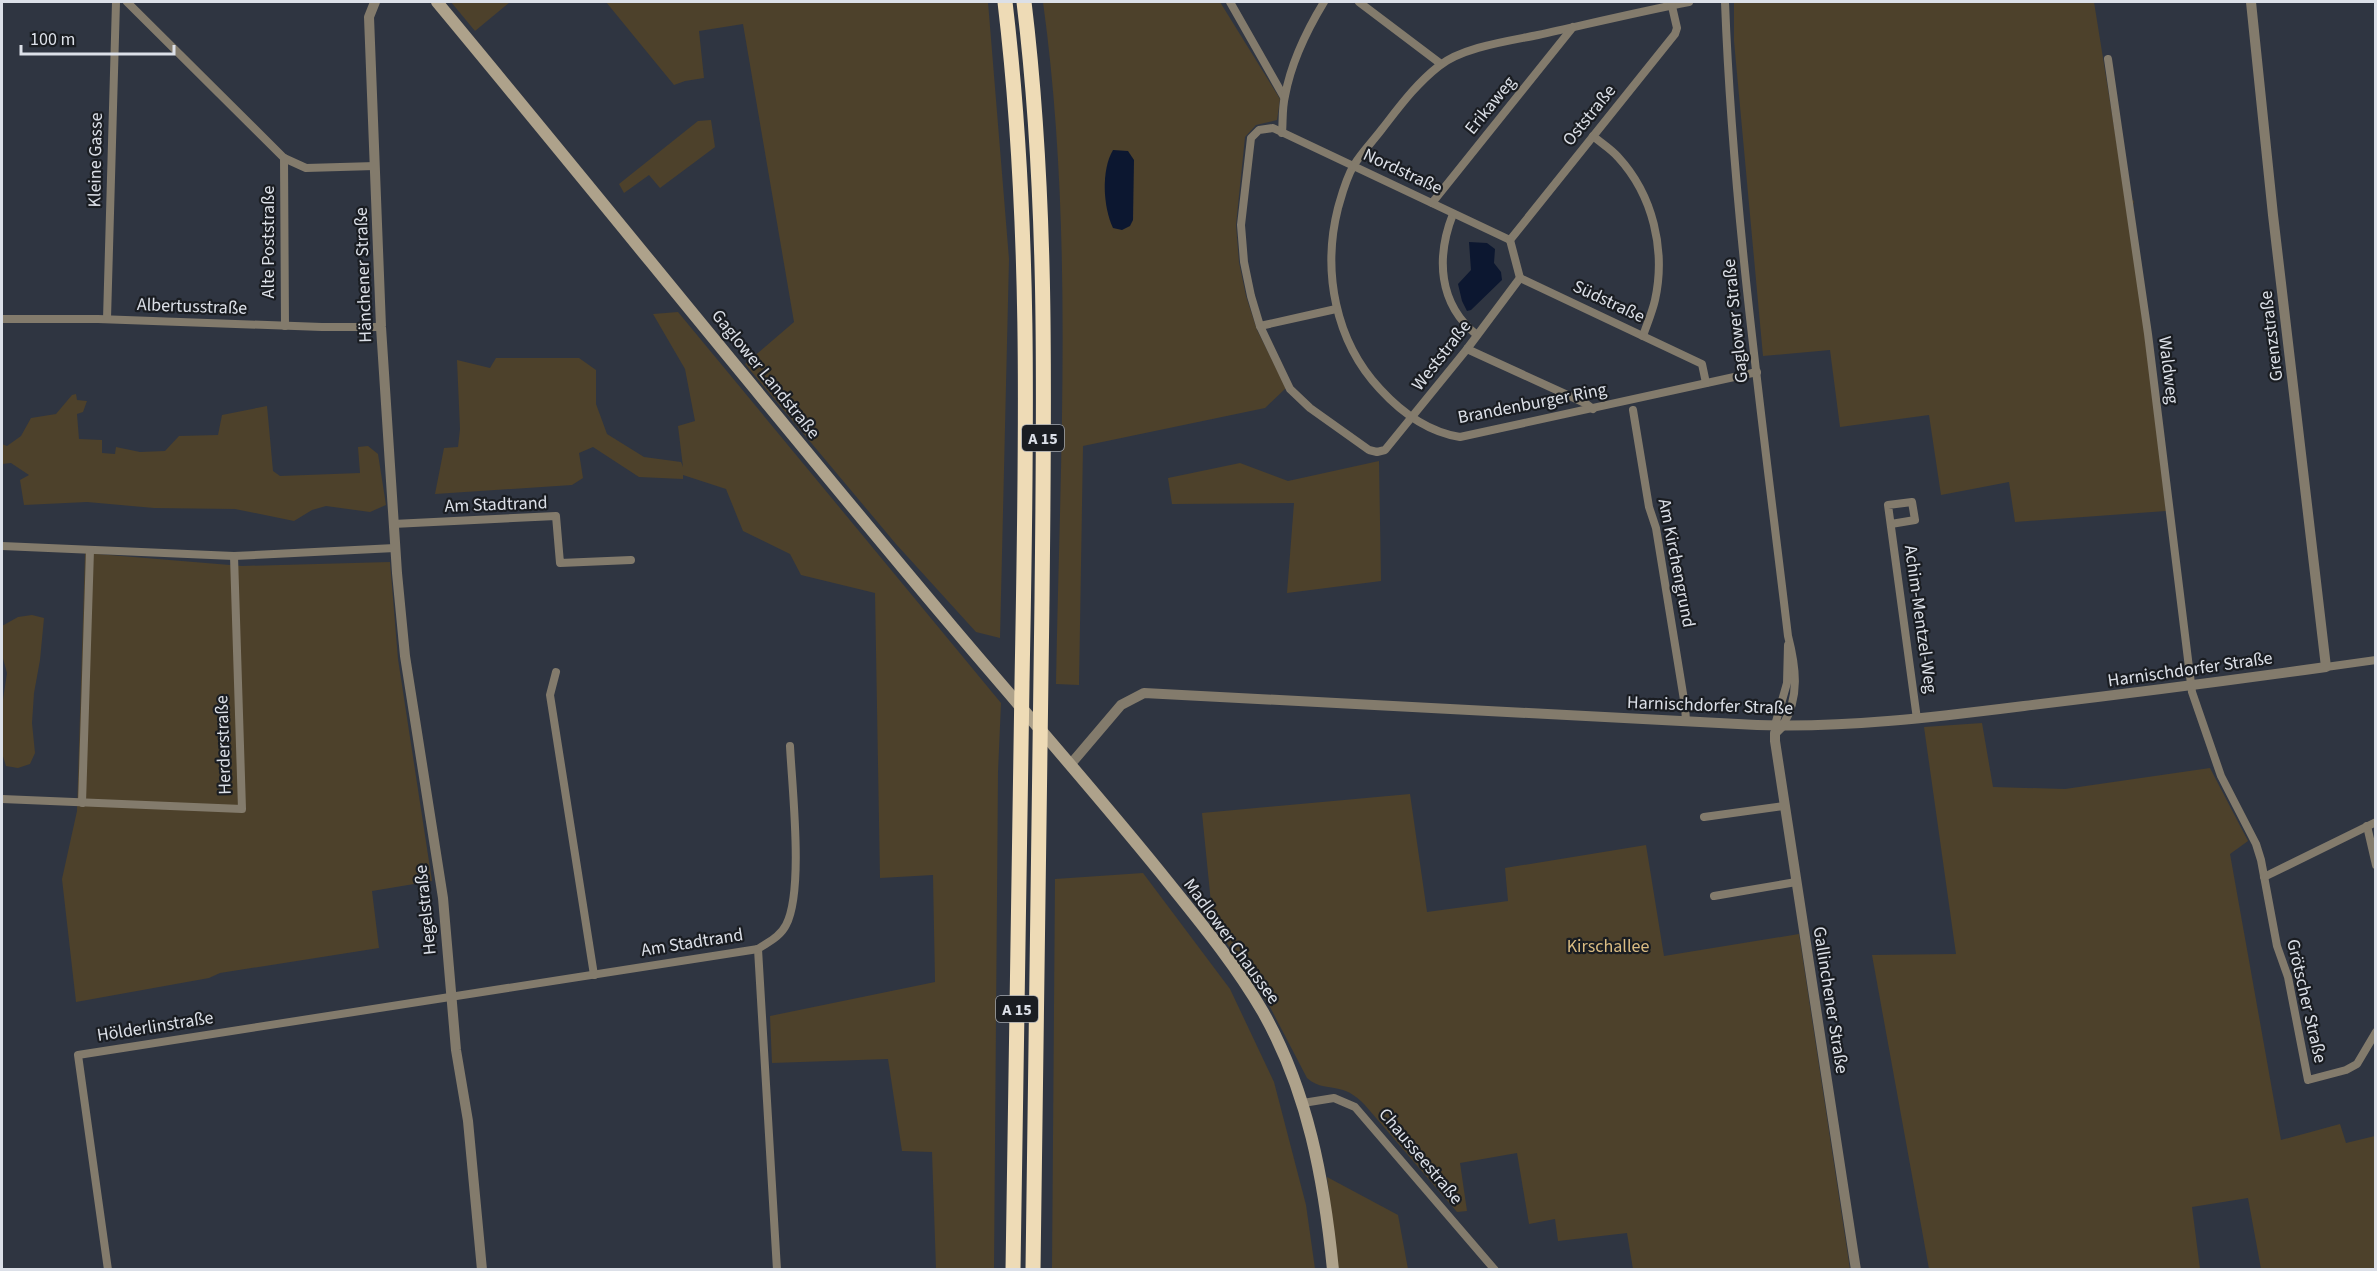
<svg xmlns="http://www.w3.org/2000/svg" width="2377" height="1271" viewBox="0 0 2377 1271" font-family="'Source Sans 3',sans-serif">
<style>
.green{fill:#4d412b}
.water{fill:#0c1730}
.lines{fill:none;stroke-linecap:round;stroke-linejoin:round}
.minor{stroke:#837b6c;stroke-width:8}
.tertiary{stroke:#837b6c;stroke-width:10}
.secondary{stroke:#aea28b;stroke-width:12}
.motorway{stroke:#eedbb6;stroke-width:15}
.labels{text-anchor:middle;stroke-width:4.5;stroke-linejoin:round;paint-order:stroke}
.shield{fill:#1a1d22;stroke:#a2a6ad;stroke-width:1.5}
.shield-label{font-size:16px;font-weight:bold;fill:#dce0e8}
.street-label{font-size:18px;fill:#dce0e8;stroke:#1a1d22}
.park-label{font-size:18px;fill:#dabc83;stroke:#1a1d22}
</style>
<rect width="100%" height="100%" fill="#2f3541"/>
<g class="green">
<polygon points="451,2 510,2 475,31"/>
<polygon points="606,2 988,2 1009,259 1000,638 976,632 896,544 745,364 794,322 743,24 699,31 704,78 685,81 674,85"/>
<path d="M1043 2H1220L1280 99 1277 120 1256 125 1245 137 1236 225 1239 262 1246 296 1257 330 1286 388 1265 408 1083 446 1079 685 1056 684C1060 457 1074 227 1043 2Z"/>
<polygon points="1734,2 2094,2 2125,195 2134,201 2132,211 2166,511 2015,522 2009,482 1941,495 1929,415 1840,427 1830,350 1763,356 1734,41"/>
<polygon points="711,120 715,147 660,188 649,175 624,193 619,184 698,121"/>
<polygon points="678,312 1001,703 998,772 994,1269 936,1269 932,1152 902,1151 888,1059 772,1063 770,1016 935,982 933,875 880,878 875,593 801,575 790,554 743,531 726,489 683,475 683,479 639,477 593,447 579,453 583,478 572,485 435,494 444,448 458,447 460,429 457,360 490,368 496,358 579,358 596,370 596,404 607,434 644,457 681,462 683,467 678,426 695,421 685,369 653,314"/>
<polygon points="76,394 77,400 87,401 83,412 77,414 79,439 102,440 102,453 115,454 116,447 140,452 165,451 179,436 218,435 222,415 267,406 273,471 280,476 360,473 358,447 368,446 378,454 386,505 370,512 326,506 312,510 294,521 235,509 154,508 87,502 24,505 20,480 29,475 11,463 2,464 2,444 7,446 21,436 31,418 56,414 72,395"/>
<polygon points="1379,461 1381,581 1287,593 1294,503 1172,504 1168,478 1240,463 1288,481"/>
<polygon points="85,553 242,566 390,562 398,659 432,881 372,891 379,948 220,973 209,978 76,1002 62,879 77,811"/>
<polygon points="32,615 44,618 40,660 34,693 32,723 35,753 30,764 18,768 6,766 2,753 2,706 7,673 2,655 2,626 18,617"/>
<polygon points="1982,723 1993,787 2065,789 2210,768 2248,841 2230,854 2281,1140 2340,1124 2346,1143 2375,1136 2375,1269 2261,1269 2248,1198 2192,1207 2200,1269 1929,1269 1872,955 1956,954 1924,727"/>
<path d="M1410 794 1427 912 1508 901 1505 868 1646 845 1664 956 1799 934 1850 1269H1633L1627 1233 1558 1241 1555 1219 1529 1224 1517 1153 1460 1163 1467 1211 1457 1212 1364 1104C1358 1098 1352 1093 1343 1090 1329 1086 1318 1088 1307 1078L1270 1007 1213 923 1202 813Z"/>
<polygon points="1143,873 1230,989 1274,1082 1306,1205 1315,1269 1052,1269 1055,879"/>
<polygon points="1327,1177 1398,1215 1408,1269 1338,1269"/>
</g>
<g class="water">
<path d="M1113 150 1128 151 1134 160 1133 220 1130 226 1122 230 1113 228C1103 207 1101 170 1113 150Z"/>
<polygon points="1469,242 1487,243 1495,249 1494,263 1501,272 1502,280 1471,310 1467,311 1462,301 1458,284 1471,270"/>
</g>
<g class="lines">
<g class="minor">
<polyline points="127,2 284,158 306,168 375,166"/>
<polyline points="1230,2 1284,97"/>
<polyline points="1359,2 1441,64"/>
<path d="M1689 2C1638 12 1588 24 1538 35 1509 41 1463 47 1439 66 1416 84 1400 106 1382 129 1373 141 1362 152 1354 165 1346 178 1342 194 1338 208 1322 271 1335 341 1380 389 1402 413 1428 432 1460 437L1757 372"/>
<path d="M1725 2C1733 214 1763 425 1788 636 1796 667 1800 697 1783 725"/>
<polyline points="2108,59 2148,334 2192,692 2221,776 2256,844 2261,860 2277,946 2288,977 2308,1080 2346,1070 2357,1064 2376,1032"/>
<path d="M1282 133C1283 121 1282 108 1285 96 1291 63 1307 30 1324 2"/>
<path d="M1593 136C1601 143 1611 149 1618 157 1653 195 1666 250 1655 300 1652 313 1647 324 1643 336"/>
<polyline points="284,158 285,326"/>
<polyline points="1432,203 1573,27"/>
<path d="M1453 214C1436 257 1438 304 1477 335"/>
<polyline points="1510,240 1273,128 1259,130 1251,138 1241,225 1244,262 1251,296 1260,326 1290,389 1310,408 1369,450 1377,452 1385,450 1467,349 1520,278"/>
<polyline points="1510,240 1675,34 1677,28 1671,2"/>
<polyline points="1510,240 1520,278"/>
<polyline points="1520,278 1702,364 1706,383"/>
<polyline points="2,319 98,319 322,327 381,327"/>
<polyline points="107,319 116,2"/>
<polyline points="1260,326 1336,309"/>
<polyline points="1467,349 1585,403 1593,409"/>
<polyline points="1633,410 1649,507 1656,528 1685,706 1686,721"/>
<polyline points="393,524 556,516 560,563 631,560"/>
<polyline points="1891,524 1915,520 1912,502 1888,505 1917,719"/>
<polyline points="2,546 234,556 395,548"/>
<polyline points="2326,667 2376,660"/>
<polyline points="556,672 550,695 594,975"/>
<polyline points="1775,725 1787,683 1788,645"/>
<polyline points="2,799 242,809 234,556"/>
<polyline points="82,803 90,550"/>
<polyline points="1704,817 1784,806"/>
<polyline points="2367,826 2376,865"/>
<polyline points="2264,877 2376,822"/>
<polyline points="1714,896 1796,882"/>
<polyline points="758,949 777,1270"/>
<polyline points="1303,1103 1334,1098 1355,1107 1495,1270"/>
<path d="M108 1270 78 1055 758 949C768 942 780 937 786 925 804 891 792 788 790 746"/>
</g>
<g class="tertiary">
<polyline points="375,2 369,17 381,327 397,573 405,656 443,898 456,1050 468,1121 482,1270"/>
<polyline points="1783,725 1775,733 1775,741 1856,1270"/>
<path d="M1070 765 1121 705 1144 693 1757 725C1847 728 1936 717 2024 706 2125 694 2226 681 2326 667L2273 215 2251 2"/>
</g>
<path class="secondary" d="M437 2C609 209 777 419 950 624 1020 707 1092 788 1160 872 1196 917 1234 962 1263 1012 1308 1092 1324 1179 1333 1270"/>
<g class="motorway">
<path d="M1005 2C1032 228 1026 456 1022 683 1018 878 1016 1074 1013 1270"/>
<path d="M1024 2C1048 200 1044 400 1042 600 1039 823 1037 1046 1033 1270"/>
</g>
</g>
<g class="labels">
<g class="shield">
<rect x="1022" y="425" width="42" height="26" rx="4.5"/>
<rect x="996" y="996" width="42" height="26" rx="4.5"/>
</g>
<g class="shield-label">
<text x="1043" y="444">A 15</text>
<text x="1017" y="1015">A 15</text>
</g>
<g class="street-label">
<text transform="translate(1490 105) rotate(-51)" y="6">Erikaweg</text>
<text transform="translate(1589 115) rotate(-51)" y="6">Oststraße</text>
<text transform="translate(95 160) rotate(-89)" y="6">Kleine Gasse</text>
<text transform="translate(1403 171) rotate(25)" y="6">Nordstraße</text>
<text transform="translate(268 242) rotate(-90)" y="6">Alte Poststraße</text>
<text transform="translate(363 275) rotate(-92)" y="6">Hänchener Straße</text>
<text transform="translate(1609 301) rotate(25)" y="6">Südstraße</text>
<text transform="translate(192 306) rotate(2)" y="6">Albertusstraße</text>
<text transform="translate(1735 321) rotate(-96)" y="6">Gaglower Straße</text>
<text transform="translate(2271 336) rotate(-97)" y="6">Grenzstraße</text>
<text transform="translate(1441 355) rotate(-52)" y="6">Weststraße</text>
<text transform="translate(2169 370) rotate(83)" y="6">Waldweg</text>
<text transform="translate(766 374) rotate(51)" y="6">Gaglower Landstraße</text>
<text transform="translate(1532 403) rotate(-11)" y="6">Brandenburger Ring</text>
<text transform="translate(496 504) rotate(-2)" y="6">Am Stadtrand</text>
<text transform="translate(1677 563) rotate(79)" y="6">Am Kirchengrund</text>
<text transform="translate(1921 619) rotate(82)" y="6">Achim-Mentzel-Weg</text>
<text transform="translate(2190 669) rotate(-8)" y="6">Harnischdorfer Straße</text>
<text transform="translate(1710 705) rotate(2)" y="6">Harnischdorfer Straße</text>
<text transform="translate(223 745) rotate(-92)" y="6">Herderstraße</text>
<text transform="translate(425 910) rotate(-96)" y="6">Hegelstraße</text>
<text transform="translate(1232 941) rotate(54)" y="6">Madlower Chaussee</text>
<text transform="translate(692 942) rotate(-9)" y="6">Am Stadtrand</text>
<text transform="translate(1831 1000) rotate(81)" y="6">Gallinchener Straße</text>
<text transform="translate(2307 1001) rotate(77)" y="6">Grötscher Straße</text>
<text transform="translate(155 1026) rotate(-9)" y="6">Hölderlinstraße</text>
<text transform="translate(1421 1156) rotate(50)" y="6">Chausseestraße</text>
</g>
<g class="park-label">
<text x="1608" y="952">Kirschallee</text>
</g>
</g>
<rect width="2377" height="1271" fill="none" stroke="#dce0e8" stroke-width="6"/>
<path d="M21 45v9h153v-9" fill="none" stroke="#dce0e8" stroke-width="3"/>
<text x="30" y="45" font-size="18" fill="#dce0e8" stroke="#1a1d22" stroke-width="4.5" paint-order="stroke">100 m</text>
</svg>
